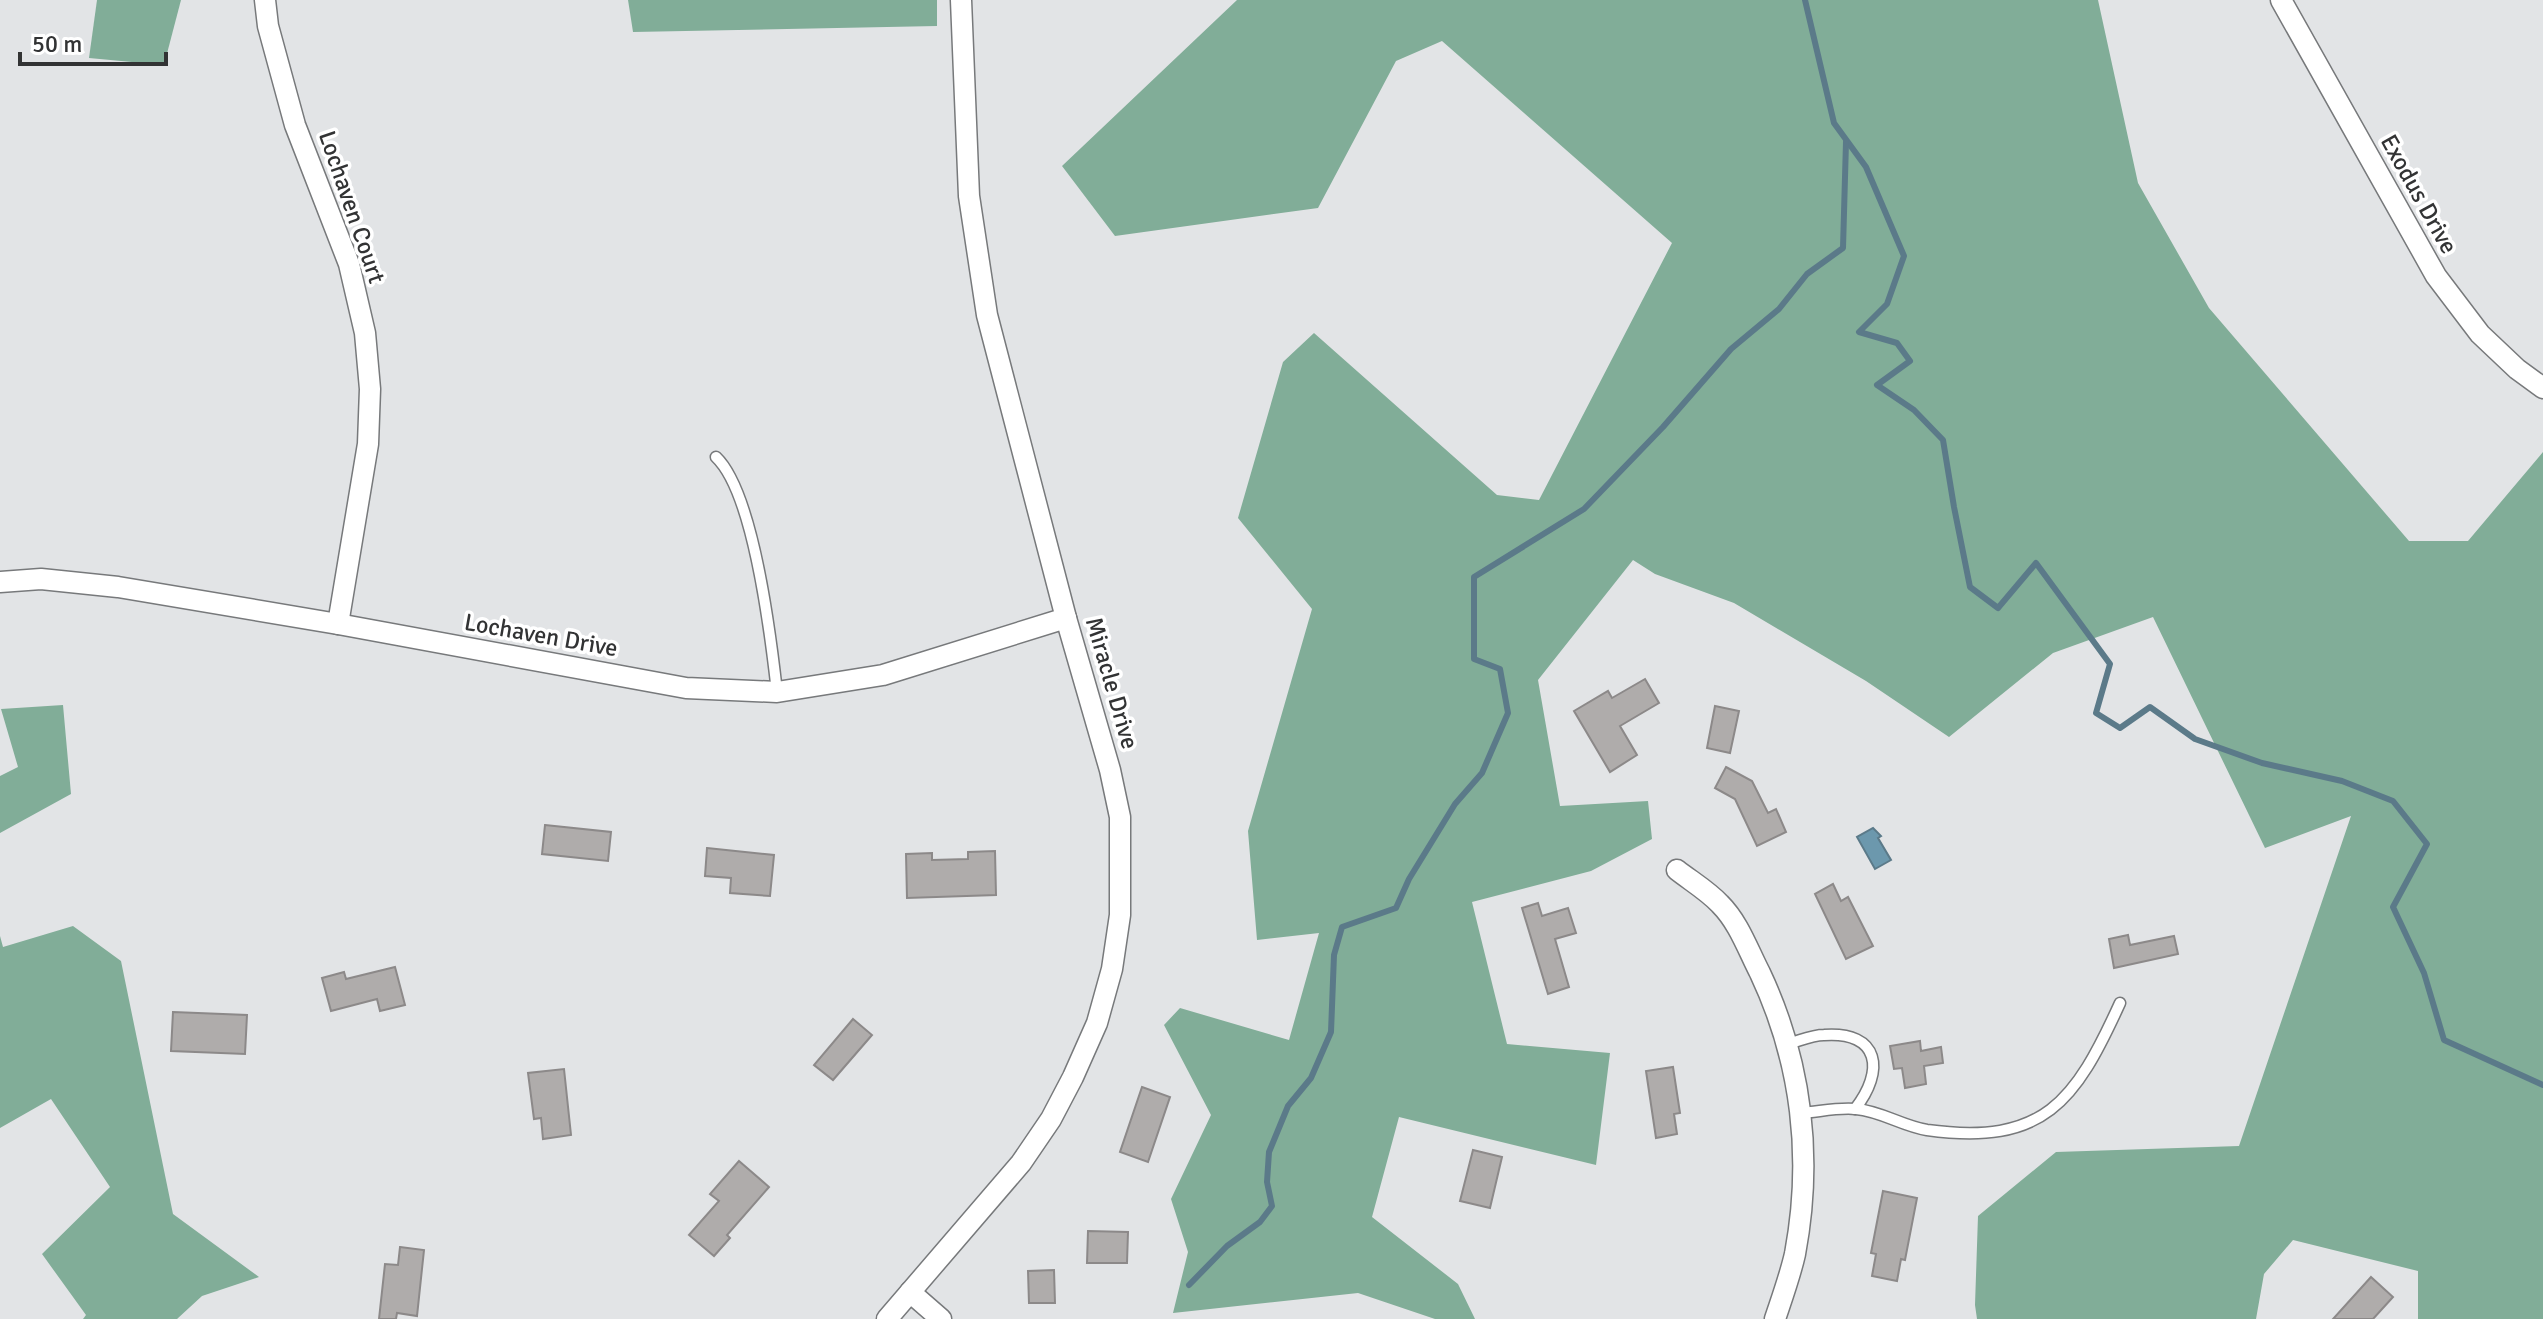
<svg xmlns="http://www.w3.org/2000/svg" width="2543" height="1319" viewBox="0 0 2543 1319" font-family="Signika,sans-serif">
<style>
.forest{fill:#81ad98}
.water{fill:#6c98ad;stroke:#5b7a89;stroke-width:2}
.lines{fill:none;stroke-linecap:round;stroke-linejoin:round}
.stream{stroke:#5b7a89;stroke-width:6}
.building{fill:#afacab;stroke:#8c8989;stroke-width:2}
.lane-casing{stroke:#77797b;stroke-width:13}
.street-casing{stroke:#77797b;stroke-width:23}
.lane{stroke:#fff;stroke-width:10}
.street{stroke:#fff;stroke-width:20}
.labels{text-anchor:middle;stroke-width:7;stroke-linejoin:round;paint-order:stroke}
.street-label{font-size:24px;fill:#323334;stroke:#fff}
</style>
<rect width="100%" height="100%" fill="#e2e4e6"/>
<g class="forest">
<polygon points="97,0 181,0 164,65 89,58"/>
<polygon points="628,0 937,0 937,26 633,32"/>
<polygon points="1237,0 2098,0 2138,183 2209,308 2409,541 2468,541 2543,452 2543,1319 2418,1319 2418,1271 2293,1240 2264,1274 2256,1319 1977,1319 1975,1305 1978,1216 2056,1152 2239,1146 2351,816 2265,848 2153,617 2053,653 1949,737 1866,681 1734,603 1655,574 1633,560 1538,680 1560,806 1648,801 1652,839 1591,871 1472,902 1507,1044 1610,1053 1596,1165 1399,1117 1372,1217 1458,1284 1475,1319 1435,1319 1358,1293 1173,1313 1188,1252 1171,1199 1211,1115 1164,1025 1180,1008 1289,1040 1319,933 1257,940 1248,831 1312,609 1238,518 1283,362 1314,333 1497,495 1539,500 1672,243 1442,41 1396,61 1318,208 1115,236 1062,166"/>
<polygon points="63,705 71,794 0,833 0,776 18,767 1,709"/>
<polygon points="73,926 121,961 173,1214 259,1277 202,1296 177,1319 83,1319 86,1315 42,1254 110,1187 51,1099 0,1128 0,936 3,947"/>
</g>
<polygon class="water" points="1873,828 1881,836 1878,838 1891,860 1875,869 1857,837"/>
<g class="lines">
<g class="stream">
<polyline points="1805,0 1834,123 1866,167 1904,256 1887,304 1859,332 1897,343 1910,361 1877,385 1914,410 1943,440 1954,507 1970,587 1998,608 2036,563 2110,664 2096,713 2120,728 2150,707 2195,739 2262,763 2342,781 2393,801 2427,844 2393,907 2424,973 2444,1040 2543,1085"/>
<polyline points="1189,1285 1227,1246 1260,1222 1272,1206 1267,1182 1269,1152 1288,1106 1311,1078 1331,1032 1334,955 1342,927 1396,908 1409,879 1455,804 1482,773 1508,713 1500,669 1474,659 1474,577 1584,509 1663,427 1731,349 1779,309 1807,274 1843,248 1846,142"/>
</g>
</g>
<g class="building">
<polygon points="1645,679 1659,703 1620,726 1637,755 1610,772 1574,711 1608,691 1612,698"/>
<polygon points="1715,706 1739,711 1730,753 1707,748"/>
<polygon points="1726,767 1752,781 1768,813 1776,809 1786,832 1757,846 1735,799 1715,788"/>
<polygon points="545,825 611,832 608,861 542,854"/>
<polygon points="707,848 774,855 770,896 730,893 731,878 705,876"/>
<polygon points="995,851 996,895 907,898 906,854 932,853 932,860 968,859 968,852"/>
<polygon points="1833,884 1841,901 1848,897 1873,946 1846,959 1815,894"/>
<polygon points="1538,903 1542,916 1568,908 1576,933 1555,939 1569,987 1548,994 1522,908"/>
<polygon points="2128,935 2130,945 2174,936 2178,954 2114,968 2109,939"/>
<polygon points="395,967 405,1005 380,1011 377,999 331,1011 322,978 344,972 346,979"/>
<polygon points="173,1012 247,1015 245,1054 171,1051"/>
<polygon points="853,1019 872,1035 833,1080 814,1065"/>
<polygon points="1920,1041 1921,1051 1941,1047 1943,1063 1924,1066 1926,1084 1905,1088 1902,1068 1894,1069 1890,1046"/>
<polygon points="1673,1067 1680,1113 1674,1114 1677,1134 1656,1138 1646,1071"/>
<polygon points="564,1069 571,1135 543,1139 541,1118 534,1119 528,1073"/>
<polygon points="1142,1087 1170,1097 1148,1162 1120,1152"/>
<polygon points="1473,1150 1502,1157 1490,1208 1460,1201"/>
<polygon points="739,1161 769,1187 727,1235 730,1238 714,1256 689,1235 719,1201 710,1194"/>
<polygon points="1883,1191 1917,1198 1905,1260 1901,1259 1897,1281 1872,1276 1876,1254 1871,1253"/>
<polygon points="1088,1231 1128,1232 1127,1263 1087,1263"/>
<polygon points="400,1247 424,1250 417,1316 397,1313 396,1319 379,1319 385,1264 398,1265"/>
<polygon points="1054,1270 1055,1303 1029,1303 1028,1271"/>
<polygon points="2371,1277 2393,1297 2373,1319 2333,1319"/>
</g>
<g class="lines">
<defs>
<g id="lane">
<path d="M716 457C754 493 771 638 777 692"/>
<path d="M1787 1044C1799 1041 1812 1035 1824 1035 1880 1031 1885 1071 1855 1109"/>
<path d="M1801 1113C1818 1112 1838 1107 1856 1109 1881 1111 1902 1126 1927 1130 2044 1146 2075 1102 2120 1003"/>
</g>
<g id="street">
<polyline points="265,0 268,26 295,125 349,264 365,333 370,389 368,444 338,624"/>
<polyline points="2281,0 2436,276 2480,334 2517,369 2543,388"/>
<polyline points="0,582 41,579 118,587 338,624 686,688 777,692 883,675 1066,618"/>
<path d="M1677 870C1691 881 1708 891 1720 904 1739 923 1748 950 1760 973 1802 1062 1813 1158 1795 1254 1790 1276 1782 1298 1775 1319"/>
<polyline points="910,1292 941,1319"/>
<polyline points="887,1319 1021,1163 1051,1119 1073,1077 1097,1023 1112,969 1120,915 1120,817 1110,770 1066,618 987,315 969,196 961,0"/>
</g>
</defs>
<use href="#lane" class="lane-casing"/>
<use href="#street" class="street-casing"/>
<use href="#lane" class="lane"/>
<use href="#street" class="street"/>
</g>
<g class="labels">
<g class="street-label">
<text transform="translate(2419 194) rotate(61)" y="8">Exodus Drive</text>
<text transform="translate(352 207) rotate(71)" y="8">Lochaven Court</text>
<text transform="translate(541 635) rotate(10)" y="8">Lochaven Drive</text>
<text transform="translate(1112 683) rotate(74)" y="8">Miracle Drive</text>
</g>
</g>
<path d="M20 52v12h146v-12" fill="none" stroke="#323334" stroke-width="4"/>
<text x="32" y="52" font-size="24" fill="#323334" stroke="#ffffff" stroke-width="6" paint-order="stroke">50 m</text>
</svg>
